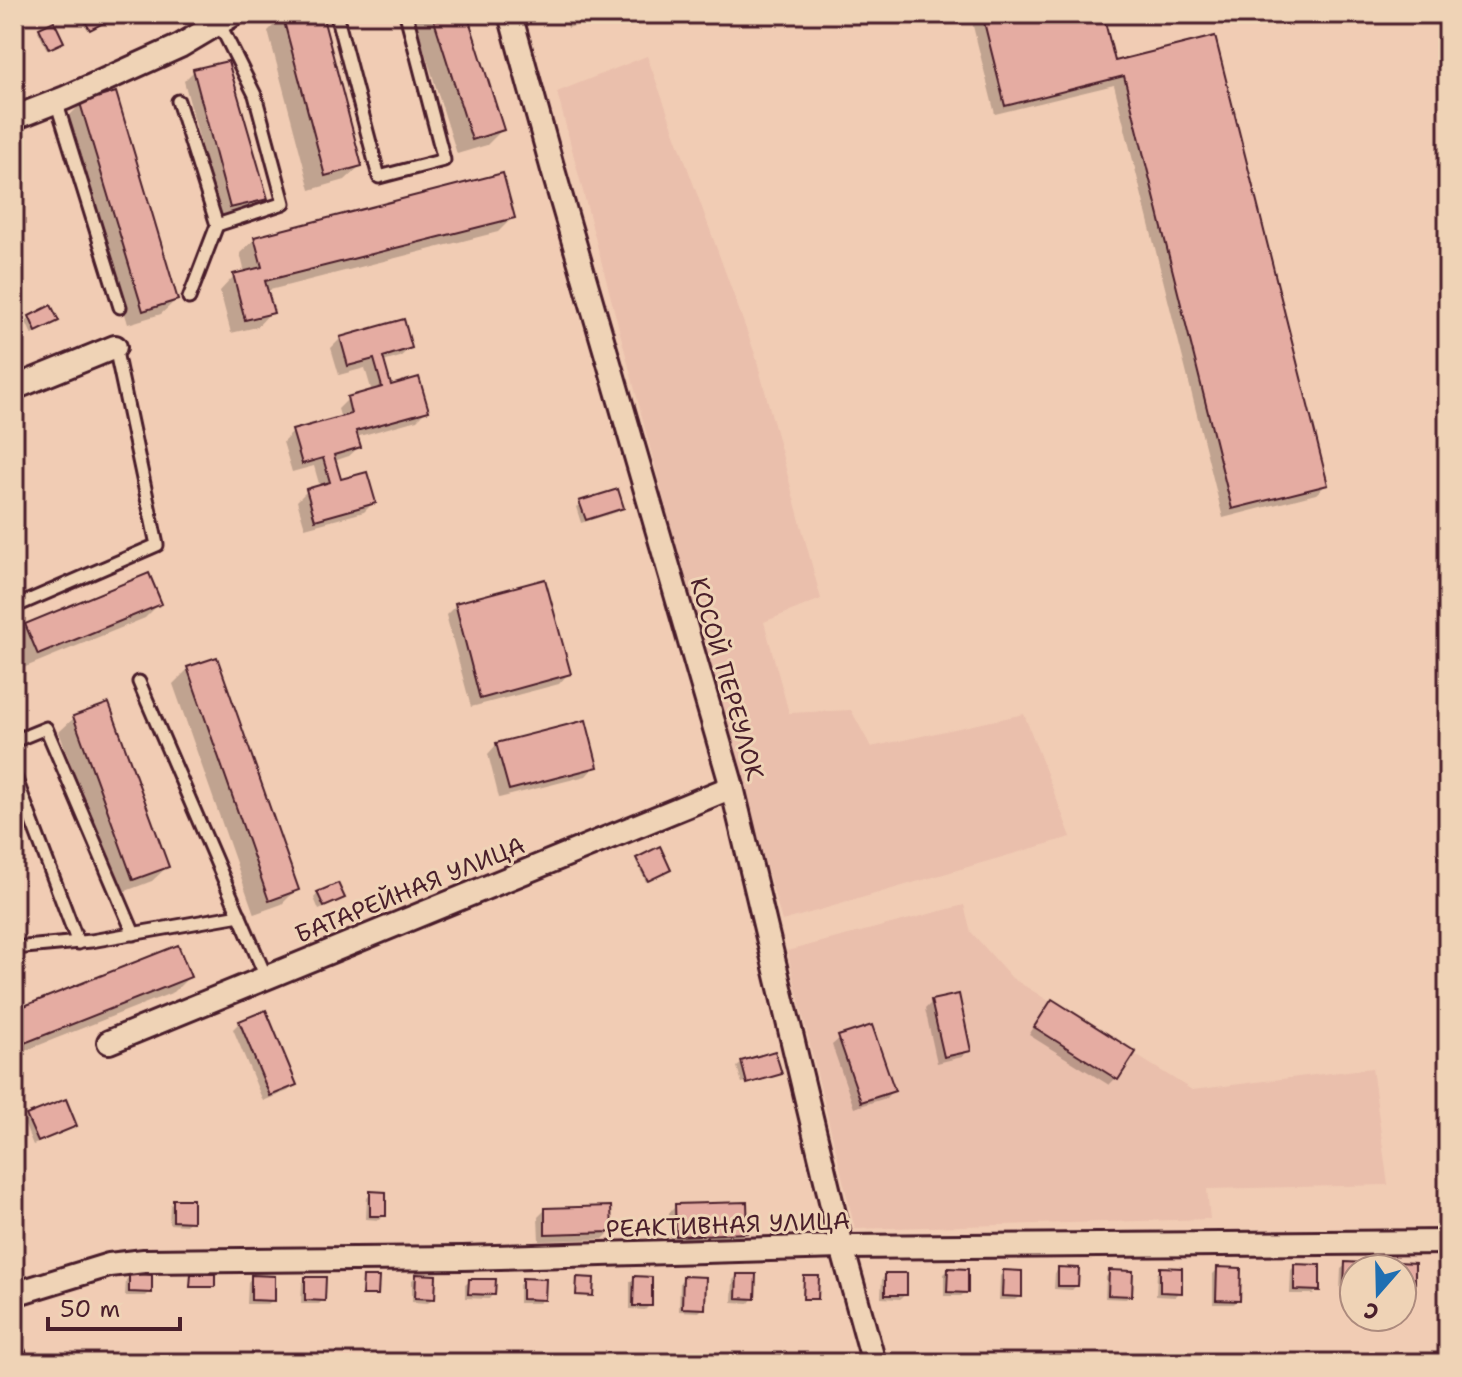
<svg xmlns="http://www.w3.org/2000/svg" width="1462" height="1377" viewBox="0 0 1462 1377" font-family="'Shantell Sans',sans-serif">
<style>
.built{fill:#eabfac}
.shadow{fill:#0003}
.building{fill:#e5aca2;stroke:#4a1f2b;stroke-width:2}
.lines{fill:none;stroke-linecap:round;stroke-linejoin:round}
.service-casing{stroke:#4a1f2b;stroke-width:17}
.minor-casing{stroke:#4a1f2b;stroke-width:28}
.service{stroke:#efd3b6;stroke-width:11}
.minor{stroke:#efd3b6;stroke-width:22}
.labels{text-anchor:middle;stroke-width:6;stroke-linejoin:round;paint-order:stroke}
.street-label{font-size:24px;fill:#4a1f2b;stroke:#efd3b6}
</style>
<rect width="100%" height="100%" fill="#f1ccb4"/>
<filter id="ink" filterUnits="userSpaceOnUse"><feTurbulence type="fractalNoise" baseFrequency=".0125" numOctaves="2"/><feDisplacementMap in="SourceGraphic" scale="16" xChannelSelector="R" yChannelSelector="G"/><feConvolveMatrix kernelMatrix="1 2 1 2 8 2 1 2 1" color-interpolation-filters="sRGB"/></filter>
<g filter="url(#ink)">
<g class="built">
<polygon points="647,56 755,354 821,599 764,622 789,713 851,710 871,747 1024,714 1071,837 782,921 703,650 557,92"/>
<polygon points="964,905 971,932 1012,978 1192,1090 1372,1068 1388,1185 1207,1189 1210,1219 855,1229 787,951"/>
</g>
<g class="shadow">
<polygon points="79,14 104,14 105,21 88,30"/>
<polygon points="291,14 320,14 360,166 345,180 310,190 268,31 283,16"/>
<polygon points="413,14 465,14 502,130 487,145 457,154"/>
<polygon points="564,14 601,14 595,20 568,28"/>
<polygon points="970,14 1101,14 1113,63 1214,38 1326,485 1316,494 1223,518 1114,85 995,114"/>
<polygon points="40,29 60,43 47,50 38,31"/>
<polygon points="227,64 266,198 256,208 220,216 184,81 194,71"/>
<polygon points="81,104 176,300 161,314 128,324 66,119"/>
<polygon points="513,217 498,232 266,291 271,312 257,327 231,333 220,291 234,276 245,273 240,253 255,239"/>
<polygon points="30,318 56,320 52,325 32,335 26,322"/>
<polygon points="341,338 410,348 400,357 383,362 390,387 427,410 417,420 356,437 359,447 349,456 334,461 340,482 374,502 364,512 305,528 297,501 307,491 320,487 314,466 292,472 283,442 293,432 341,419 338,409 348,399 372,392 365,368 339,375 331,348"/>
<polygon points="581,503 622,507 617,512 581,523 576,507"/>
<polygon points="160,603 145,618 23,668 14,647 14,637 26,625"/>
<polygon points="456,605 568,674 559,684 471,707 446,615"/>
<polygon points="188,669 297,889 282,904 254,914 173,684"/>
<polygon points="74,718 167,867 152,881 118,894 59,732"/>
<polygon points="497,744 595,766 586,776 499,798 488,754"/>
<polygon points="637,860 667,871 646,882 636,861"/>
<polygon points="318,893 342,897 338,902 319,910 314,898"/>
<polygon points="189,977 174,992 14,1055 14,1012"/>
<polygon points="932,1002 969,1050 962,1057 937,1063 925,1009"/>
<polygon points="1052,1002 1116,1078 1109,1085 1029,1035 1045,1009"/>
<polygon points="240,1022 295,1084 288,1091 263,1101 233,1029"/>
<polygon points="840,1038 893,1090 886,1098 854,1108 832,1045"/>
<polygon points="742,1063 780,1073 777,1076 777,1073 742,1083 737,1067"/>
<polygon points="28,1117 74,1126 70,1130 33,1145 23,1121"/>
<polygon points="371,1193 384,1215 380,1220 366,1219 367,1198"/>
<polygon points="174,1201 191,1221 186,1225 169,1224 170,1205"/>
<polygon points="676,1206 746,1233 739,1240 670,1242 669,1213"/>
<polygon points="545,1210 610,1232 603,1239 539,1241 538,1217"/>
<polygon points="1398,1264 1413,1264 1413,1288 1408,1292 1402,1292 1402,1269 1393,1269"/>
<polygon points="1346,1265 1362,1269 1354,1269 1354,1292 1340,1292 1341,1269"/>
<polygon points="1295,1266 1318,1290 1313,1294 1290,1294 1291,1270"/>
<polygon points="1059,1269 1076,1286 1072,1290 1054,1289 1055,1273"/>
<polygon points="1161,1269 1180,1292 1175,1297 1156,1296 1157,1274"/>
<polygon points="1218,1269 1238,1300 1234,1304 1213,1304 1213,1274"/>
<polygon points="949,1270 966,1292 961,1296 944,1296 944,1274"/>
<polygon points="1004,1272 1020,1296 1015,1300 999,1300 1000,1276"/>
<polygon points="1110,1272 1130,1295 1126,1299 1105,1298 1106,1277"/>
<polygon points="886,1275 905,1295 900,1299 881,1298 882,1279"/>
<polygon points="130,1276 150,1292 146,1296 125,1296 126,1280"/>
<polygon points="417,1276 433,1298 428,1303 412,1302 412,1280"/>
<polygon points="737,1276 753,1298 749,1303 732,1302 733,1280"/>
<polygon points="252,1277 273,1300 268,1304 247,1304 248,1282"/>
<polygon points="635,1278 650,1305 645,1310 630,1309 630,1282"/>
<polygon points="684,1278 703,1308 699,1312 679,1311 680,1282"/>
<polygon points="306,1279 323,1300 319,1304 301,1304 302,1283"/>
<polygon points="523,1280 543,1299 539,1303 519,1303 519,1285"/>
<polygon points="470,1281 493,1294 489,1299 465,1298 465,1285"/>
</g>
<g class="building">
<polygon points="81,14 106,14 109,20 90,30"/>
<polygon points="282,14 322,14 362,166 325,176"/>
<polygon points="432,14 467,14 504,130 472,140"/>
<polygon points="573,14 603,14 575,22"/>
<polygon points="982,14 1103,14 1115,61 1215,36 1328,485 1232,509 1124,76 1005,106"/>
<polygon points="54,21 64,42 49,49 39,28"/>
<polygon points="228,61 268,199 230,208 193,69"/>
<polygon points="116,92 178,300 143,311 80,103"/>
<polygon points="503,173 515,218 265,281 274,313 245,320 233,274 262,267 254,237"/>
<polygon points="51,305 59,321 36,332 29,316"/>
<polygon points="404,319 412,348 383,357 391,385 419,377 429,411 356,431 361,447 334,455 341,479 367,472 376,503 315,520 306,489 330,482 323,458 302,464 292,430 351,414 347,397 382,387 374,359 348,366 340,337"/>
<polygon points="618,489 624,508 586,520 579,501"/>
<polygon points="149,573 162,604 38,655 25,624"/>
<polygon points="545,579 571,674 480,699 455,603"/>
<polygon points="217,657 299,890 269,901 187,667"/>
<polygon points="109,703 169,867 133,880 73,716"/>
<polygon points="586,720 598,767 509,790 496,743"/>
<polygon points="660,846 671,870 648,881 636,858"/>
<polygon points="338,883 345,898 324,907 317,892"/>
<polygon points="178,945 191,977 17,1046 14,1039 14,1010"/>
<polygon points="959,994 971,1051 944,1057 931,1000"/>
<polygon points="1052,999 1136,1052 1118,1080 1034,1027"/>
<polygon points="266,1010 297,1085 270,1096 239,1021"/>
<polygon points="872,1025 895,1091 861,1102 838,1036"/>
<polygon points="775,1051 782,1074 747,1084 741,1061"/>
<polygon points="66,1099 77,1126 38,1142 26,1115"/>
<polygon points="370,1191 386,1192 386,1216 370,1216"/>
<polygon points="173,1199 193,1199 193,1222 173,1221"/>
<polygon points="747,1202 748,1233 676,1236 675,1204"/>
<polygon points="611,1206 612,1232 545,1234 545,1208"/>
<polygon points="1345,1262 1364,1263 1364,1269 1354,1269 1354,1288 1344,1288"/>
<polygon points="1397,1262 1415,1263 1415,1289 1402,1289 1402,1269 1397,1269"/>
<polygon points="1294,1264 1320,1265 1320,1291 1294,1290"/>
<polygon points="1058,1267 1079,1268 1078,1286 1058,1286"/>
<polygon points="1160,1267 1182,1268 1182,1293 1160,1292"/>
<polygon points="1217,1267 1241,1268 1240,1301 1216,1300"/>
<polygon points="948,1268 968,1269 968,1293 947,1292"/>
<polygon points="1003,1270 1022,1271 1022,1297 1002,1296"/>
<polygon points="1109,1270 1133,1271 1132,1296 1108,1295"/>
<rect x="885" y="1273" width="22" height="22"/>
<polygon points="129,1274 152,1275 152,1293 129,1292"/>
<polygon points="191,1274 215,1274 215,1287 190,1287"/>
<polygon points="416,1274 436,1275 435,1299 415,1298"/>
<polygon points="737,1274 756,1274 755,1299 736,1298"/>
<polygon points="251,1275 275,1276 275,1301 251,1300"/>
<polygon points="634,1276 652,1277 652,1306 633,1306"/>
<polygon points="683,1276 706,1277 705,1309 682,1308"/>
<polygon points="804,1276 819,1276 818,1299 803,1299"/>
<polygon points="305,1277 326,1277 325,1301 305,1300"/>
<polygon points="363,1277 379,1277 378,1295 362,1295"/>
<polygon points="577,1277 594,1278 593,1296 576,1295"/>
<polygon points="522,1278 546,1279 545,1300 522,1299"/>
<polygon points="469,1279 496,1279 495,1295 468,1294"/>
</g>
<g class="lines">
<defs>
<g id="service">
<polyline points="336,14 379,177 444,160 406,14"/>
<polyline points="56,101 120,307"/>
<polyline points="178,101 217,225 284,203 255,95 219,23"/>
<polyline points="189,298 217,225"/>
<polyline points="14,607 157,545 115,347"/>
<polyline points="139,682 266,977"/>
<polyline points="14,741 46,728 134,934"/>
<polyline points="14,774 78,943"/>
<polyline points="14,948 91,941 240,915"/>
</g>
<g id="minor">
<polyline points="510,14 553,170 732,787 842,1247 874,1363"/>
<polyline points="14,118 65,98 180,46 234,14"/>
<polyline points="14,388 115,347"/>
<polyline points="109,1042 732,787"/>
<polyline points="14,1294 109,1265 144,1261 463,1258 842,1247 1448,1242"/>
<polyline points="14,1356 15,1363"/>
</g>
</defs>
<use href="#service" class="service-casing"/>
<use href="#minor" class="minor-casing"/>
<use href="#service" class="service"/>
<use href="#minor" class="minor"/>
</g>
</g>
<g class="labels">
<g class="street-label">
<text transform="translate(727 679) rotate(74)" y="8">КОСОЙ ПЕРЕУЛОК</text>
<text transform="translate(410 890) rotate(-22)" y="8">БАТАРЕЙНАЯ УЛИЦА</text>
<text transform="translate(728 1225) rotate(-2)" y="8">РЕАКТИВНАЯ УЛИЦА</text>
</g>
</g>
<rect width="1462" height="1377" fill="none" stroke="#efd3b6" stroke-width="48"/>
<rect x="24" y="24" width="1414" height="1329" fill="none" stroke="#4a1f2b" stroke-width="3" filter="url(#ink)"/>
<g transform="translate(1378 1293) rotate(200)"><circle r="38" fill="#efd3b6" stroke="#ad8b7e" stroke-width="2"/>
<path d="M0-6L14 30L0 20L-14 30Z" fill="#1f6fb2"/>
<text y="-12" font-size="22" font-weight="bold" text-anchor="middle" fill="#4a1f2b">С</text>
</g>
<path d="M48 1317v12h132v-12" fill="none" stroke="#4a1f2b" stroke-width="4"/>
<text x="60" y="1317" font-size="24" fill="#4a1f2b" stroke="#efd3b6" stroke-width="6" paint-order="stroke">50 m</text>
</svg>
